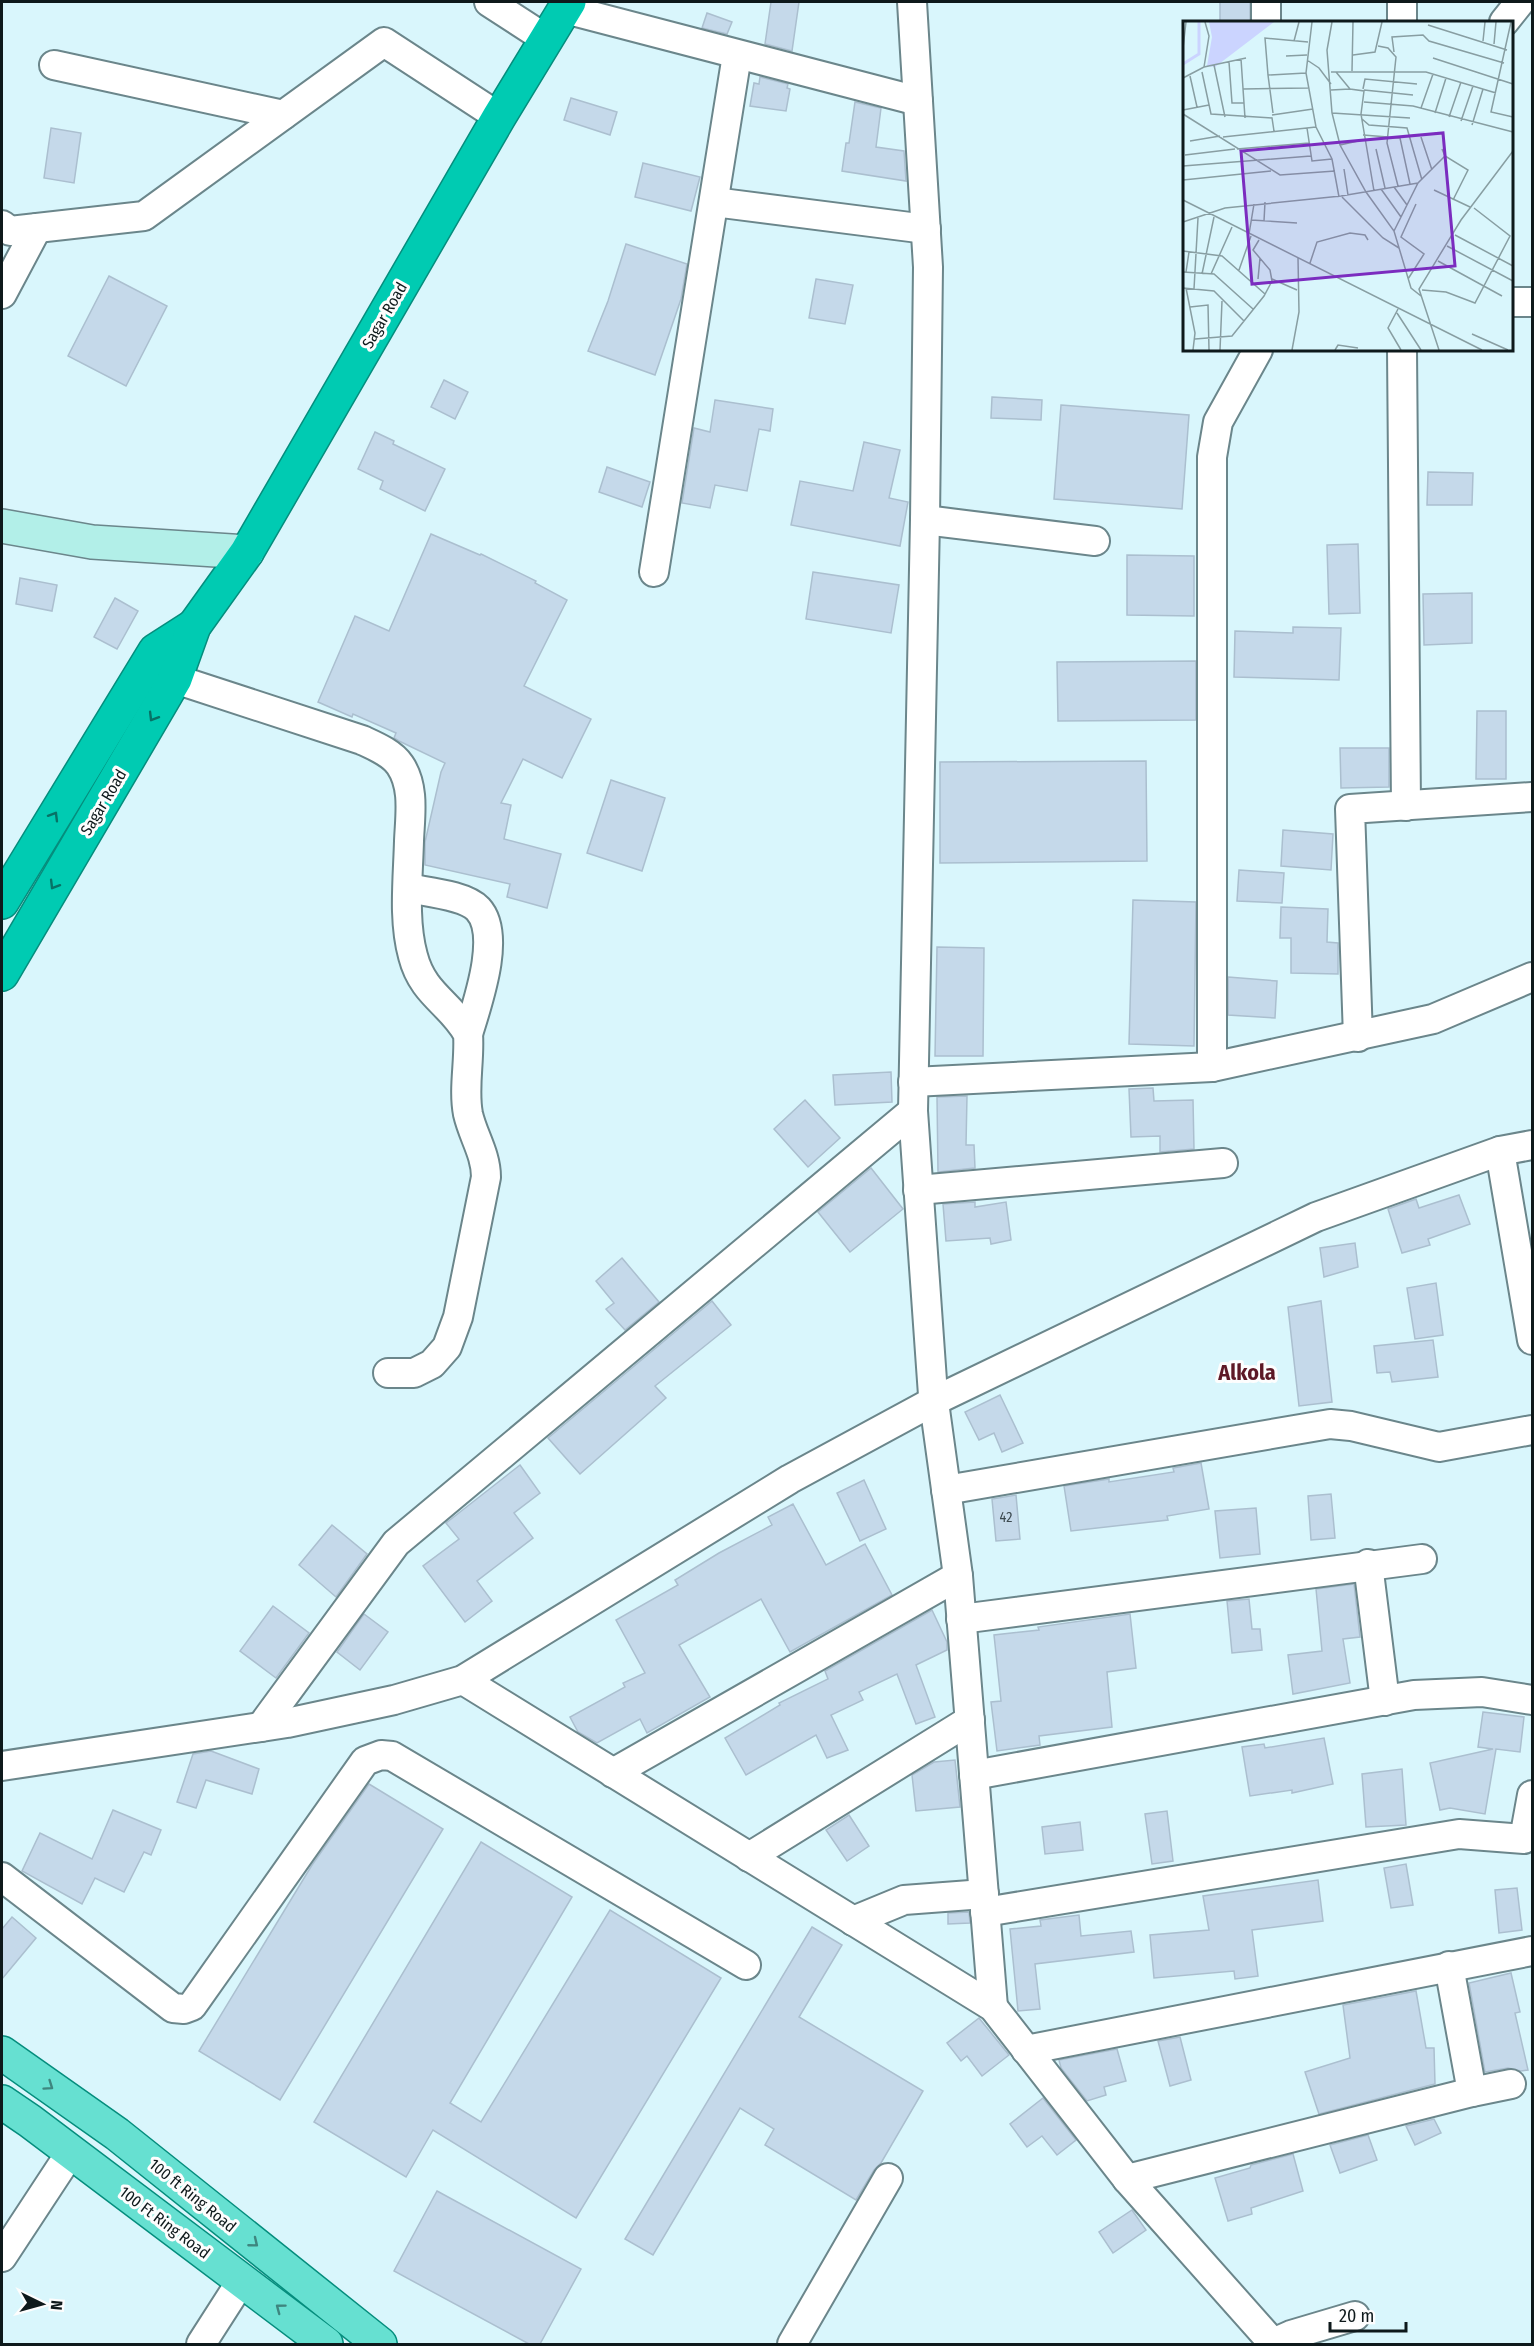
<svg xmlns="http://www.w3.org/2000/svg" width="1534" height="2346" viewBox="0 0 1534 2346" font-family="'Fira Sans Condensed',sans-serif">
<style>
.building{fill:#c5d9ea;stroke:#abbfcf;stroke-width:1.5}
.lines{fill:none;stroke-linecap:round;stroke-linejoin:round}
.street-casing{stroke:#6b868b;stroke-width:32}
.secondary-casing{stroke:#6b868b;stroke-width:36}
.primary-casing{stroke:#058d7d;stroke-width:36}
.highway-casing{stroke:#058d7d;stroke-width:36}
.street{stroke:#fff;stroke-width:28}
.secondary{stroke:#b2efe8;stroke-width:33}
.primary{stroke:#66e0d1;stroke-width:33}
.highway{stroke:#00cbb2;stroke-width:33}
.oneway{stroke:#077266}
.oneway2{stroke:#3e867f}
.labels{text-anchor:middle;stroke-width:6;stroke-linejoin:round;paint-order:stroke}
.number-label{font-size:14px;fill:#3c494f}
.street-label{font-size:16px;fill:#0e191b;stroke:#fdfdfd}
.district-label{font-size:22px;font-weight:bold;fill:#5d1826;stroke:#fdfdfd}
.inset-river{fill:none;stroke:#cbd4ff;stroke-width:3}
.inset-road{fill:none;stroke:#889ea2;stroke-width:1.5}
.view{fill:#7b2cbf;fill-opacity:0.15;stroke:#7b2cbf;stroke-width:3}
.inset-edge{fill:none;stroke:#0e191b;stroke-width:3}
</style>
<rect width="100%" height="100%" fill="#d9f6fc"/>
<g class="building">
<polygon points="771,2 799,2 792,51 765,44"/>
<rect x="1220" y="2" width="30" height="20"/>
<polygon points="707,13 732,22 727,34 702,28"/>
<polygon points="760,77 788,84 787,88 790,89 786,111 750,106 754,83 759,84"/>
<polygon points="571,98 617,112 610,135 564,120"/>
<polygon points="855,102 881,108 876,147 904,151 906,181 842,171 846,143 849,143"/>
<polygon points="51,128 81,133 74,183 44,178"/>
<polygon points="643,163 700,177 691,211 635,197"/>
<polygon points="626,244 687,264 681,299 655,375 588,351 608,301"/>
<polygon points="109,276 167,306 126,386 68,356"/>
<polygon points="816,279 853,285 845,324 809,318"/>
<polygon points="444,380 468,392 455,419 431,407"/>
<polygon points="992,397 1042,400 1041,420 991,418"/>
<polygon points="715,400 773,409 770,431 759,429 747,491 715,485 710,508 682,503 694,428 710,432"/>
<polygon points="1061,405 1189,415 1182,509 1054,499"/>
<polygon points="375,432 394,441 393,444 445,469 425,511 380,489 383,481 358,469"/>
<polygon points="864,442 900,450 889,498 908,502 900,546 791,525 800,481 853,491"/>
<polygon points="607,467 650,482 642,507 599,492"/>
<polygon points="1428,472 1473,473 1472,505 1427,505"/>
<polygon points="431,534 480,555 481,554 536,581 535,583 567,600 524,686 591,719 562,778 523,759 501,803 511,805 504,839 561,854 547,908 507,897 510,884 425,865 425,842 441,772 445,763 399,741 394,738 396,733 353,714 352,717 318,702 355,616 389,631"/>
<polygon points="1358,544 1360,613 1329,614 1327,545"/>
<polygon points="1127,555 1194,556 1194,616 1127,615"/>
<polygon points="813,572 899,585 891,633 806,619"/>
<polygon points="20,578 57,585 52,611 16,604"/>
<polygon points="1472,593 1472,643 1424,645 1423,594"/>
<polygon points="115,598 138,611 117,649 94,637"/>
<polygon points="1293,627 1341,628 1339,680 1234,677 1235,631 1293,633"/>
<polygon points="1196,661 1196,720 1058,721 1057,662"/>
<polygon points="1477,711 1506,711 1506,779 1476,779"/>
<polygon points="1340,748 1389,748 1389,787 1341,788"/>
<polygon points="1146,761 1147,861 940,863 940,762"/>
<polygon points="611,780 665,798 642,871 587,853"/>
<polygon points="1283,830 1333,834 1331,870 1281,866"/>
<polygon points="1239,870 1284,873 1282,903 1237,901"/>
<polygon points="1133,900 1196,902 1194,1046 1129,1044"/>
<polygon points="1281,907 1328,909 1327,942 1338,943 1338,974 1291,973 1291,938 1280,938"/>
<polygon points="937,947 984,948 983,1056 935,1056"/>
<polygon points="1228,977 1277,981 1275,1018 1228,1015"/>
<polygon points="891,1072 892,1102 835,1105 833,1075"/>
<polygon points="1153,1088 1154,1101 1193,1100 1194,1149 1160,1152 1160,1136 1131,1137 1129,1089"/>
<polygon points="967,1096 966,1145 974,1145 975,1168 938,1172 937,1097"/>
<polygon points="805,1100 840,1138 808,1167 774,1129"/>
<polygon points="871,1168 903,1209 850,1252 818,1212"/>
<polygon points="1459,1195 1470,1224 1428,1239 1430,1245 1402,1253 1388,1209 1416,1199 1419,1208"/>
<polygon points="975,1202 975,1207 1006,1202 1011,1240 991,1244 990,1238 946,1241 943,1204"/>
<polygon points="1355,1243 1358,1267 1324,1277 1320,1248"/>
<polygon points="622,1258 659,1302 625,1330 606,1309 614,1303 596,1281"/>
<polygon points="1436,1283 1443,1335 1415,1339 1407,1288"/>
<polygon points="712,1301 731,1325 655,1386 666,1398 580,1474 548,1438"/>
<polygon points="1321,1301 1332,1402 1299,1406 1288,1307"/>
<polygon points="1433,1340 1438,1377 1392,1382 1390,1372 1377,1373 1374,1346"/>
<polygon points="1000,1395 1023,1443 1002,1452 994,1433 979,1440 965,1412"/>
<polygon points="1201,1463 1209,1509 1167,1516 1168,1520 1071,1531 1064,1486 1109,1479 1109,1482 1174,1472 1173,1468"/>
<polygon points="520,1465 540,1493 514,1513 533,1538 477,1581 492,1601 465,1622 423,1566 459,1539 446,1523"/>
<polygon points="864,1480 886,1529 860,1541 837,1493"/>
<polygon points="1331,1494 1335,1538 1311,1540 1308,1496"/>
<polygon points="1016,1495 1020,1539 996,1541 992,1499"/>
<polygon points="793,1504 826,1565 865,1544 892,1595 790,1652 761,1599 679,1645 710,1697 647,1733 640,1719 597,1743 578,1732 570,1717 625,1687 623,1683 645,1673 616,1620 678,1585 675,1580 719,1553 772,1525 768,1517"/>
<polygon points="1256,1508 1260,1554 1220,1558 1215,1511"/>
<polygon points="332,1525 367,1554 336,1597 299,1565"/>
<polygon points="1354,1584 1360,1637 1343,1639 1350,1683 1293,1694 1288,1655 1322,1651 1316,1589"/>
<polygon points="1249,1599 1252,1629 1260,1629 1262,1650 1232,1653 1227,1601"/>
<polygon points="273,1606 309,1633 276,1678 240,1651"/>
<polygon points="932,1610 947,1642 947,1650 916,1665 935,1717 916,1724 897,1674 859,1692 863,1700 831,1715 848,1750 827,1758 816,1735 746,1775 725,1738 780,1705 779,1703 828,1679 825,1671"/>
<polygon points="364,1614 388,1632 360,1670 337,1652"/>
<polygon points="1130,1614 1136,1668 1107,1672 1112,1727 1039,1736 1040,1745 997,1751 991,1702 1001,1701 994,1635 1039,1630 1038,1627"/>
<polygon points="1483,1712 1524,1717 1520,1752 1496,1749 1485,1814 1450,1808 1440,1810 1430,1763 1493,1749 1478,1747"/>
<polygon points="1324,1738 1333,1784 1292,1793 1292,1790 1250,1796 1242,1747 1264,1744 1265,1748"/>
<polygon points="211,1751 259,1769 252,1794 206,1780 196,1808 177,1802 193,1754"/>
<polygon points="955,1760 960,1807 916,1811 912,1775 934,1762"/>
<polygon points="1402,1769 1406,1825 1366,1827 1362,1774"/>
<polygon points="369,1784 443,1829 280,2100 199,2051 312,1865"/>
<polygon points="113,1810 161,1830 151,1855 144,1852 124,1892 95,1878 82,1904 22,1871 40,1833 92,1859"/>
<polygon points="1167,1811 1173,1861 1152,1864 1145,1814"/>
<polygon points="849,1815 869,1846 847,1861 826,1830"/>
<polygon points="1080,1822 1083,1850 1045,1854 1042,1827"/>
<polygon points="481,1842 572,1897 450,2103 481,2122 610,1910 721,1978 576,2218 433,2130 406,2177 314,2122"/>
<polygon points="1406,1864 1413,1905 1391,1908 1384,1868"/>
<polygon points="1318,1880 1323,1921 1252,1930 1258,1976 1235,1979 1234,1971 1154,1978 1150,1935 1209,1930 1203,1896"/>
<polygon points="1517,1888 1522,1930 1499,1933 1495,1890"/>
<polygon points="969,1912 970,1923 948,1924 948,1913"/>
<polygon points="1079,1915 1081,1936 1131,1931 1134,1952 1035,1964 1040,2009 1018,2011 1010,1929 1041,1926 1040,1920"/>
<polygon points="12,1917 36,1938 2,1979 2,1929"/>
<polygon points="812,1927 842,1945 799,2017 923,2091 881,2163 874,2170 856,2200 765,2145 774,2129 740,2108 653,2255 625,2239"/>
<polygon points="1511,1973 1520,2012 1515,2013 1528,2070 1521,2071 1508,2068 1485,2072 1469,1983"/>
<polygon points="1416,1991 1426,2048 1434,2048 1435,2084 1319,2114 1305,2072 1350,2058 1343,2005"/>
<polygon points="979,2018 1009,2055 982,2076 967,2056 961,2061 947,2043"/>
<polygon points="1180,2037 1191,2080 1170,2086 1158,2041"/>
<polygon points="1117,2049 1126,2081 1104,2087 1106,2095 1087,2101 1061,2068 1059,2060"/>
<polygon points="1043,2098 1076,2140 1057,2155 1042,2136 1027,2147 1010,2124"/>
<polygon points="1434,2119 1441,2133 1415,2145 1406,2126"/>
<polygon points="1368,2135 1377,2160 1340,2173 1330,2145"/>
<polygon points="1293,2154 1303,2191 1251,2208 1252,2214 1228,2221 1215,2178 1250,2168 1251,2165"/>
<polygon points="437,2191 581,2269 540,2344 529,2344 394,2271"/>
<polygon points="1132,2210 1146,2230 1113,2253 1099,2232"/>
</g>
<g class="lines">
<defs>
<g id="street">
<polyline points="489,2 546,39"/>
<polyline points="912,2 928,267 925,520 913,1111 933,1395 958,1576 993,2007"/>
<polyline points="1266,2 1266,22"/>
<polyline points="565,9 918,101"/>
<polyline points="1402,22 1402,2"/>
<polyline points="1504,22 1520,2"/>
<polyline points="54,65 283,115"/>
<polyline points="714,202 926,229"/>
<polyline points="2,225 10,231 144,216 384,42 499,117"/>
<polyline points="2,294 37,228"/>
<polyline points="1512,302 1532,302"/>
<polyline points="1402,350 1406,806"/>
<polyline points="925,520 1095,541"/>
<polyline points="654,572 737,55"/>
<path d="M175 679 362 740C375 746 392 753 400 765 415 787 410 816 409 841 408 879 403 920 413 956 423 995 451 1003 468 1034 470 1060 463 1088 468 1114 473 1136 486 1154 486 1177L458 1317 447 1347 432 1364 414 1373H388"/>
<path d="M408 888C426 892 465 895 478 909 502 935 477 1004 468 1034"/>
<polyline points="1358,1037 1350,809 1532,797"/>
<polyline points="1212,1067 1212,457 1218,422 1258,350"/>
<polyline points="913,1082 1212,1067 1433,1019 1532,977"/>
<polyline points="1500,1151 1532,1340"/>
<polyline points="918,1190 1223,1163"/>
<polyline points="946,1490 1330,1424 1351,1426 1439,1447 1532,1430"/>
<polyline points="1368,1564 1385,1701"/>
<polyline points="961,1619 1422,1559"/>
<polyline points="463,1680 993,2007 1127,2179 1272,2342"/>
<polyline points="261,1727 396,1543 913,1111"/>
<polyline points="2,1766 287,1723 394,1700 463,1680 790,1479 934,1401 1316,1217 1500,1151 1532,1145"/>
<polyline points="613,1773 958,1576"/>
<polyline points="974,1775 1414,1695 1482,1692 1532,1700"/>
<polyline points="749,1857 970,1720"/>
<polyline points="2,1877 173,2008 184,2009 192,2006 365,1761 381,1755 392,1756 746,1965"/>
<polyline points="985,1912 1459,1834 1524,1839 1532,1795"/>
<polyline points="853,1921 904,1900 984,1894"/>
<polyline points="1449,1966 1472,2092"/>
<polyline points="1026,2050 1532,1951"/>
<polyline points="1127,2179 1472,2092 1511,2084"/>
<polyline points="2,2257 71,2152"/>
<polyline points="201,2344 242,2280"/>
<polyline points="792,2344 888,2178"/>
<polyline points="1271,2344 1291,2335 1355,2316"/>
</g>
<polyline id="secondary" points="2,526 92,542 247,552"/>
<g id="primary">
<polyline points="2,2053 117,2134 380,2344"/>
<polyline points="2,2102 30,2121 326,2344"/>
</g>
<g id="highway">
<polyline points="2,902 155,651 194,626"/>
<polyline points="2,974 175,679 194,626 247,552 499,117 569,2"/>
</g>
</defs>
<use href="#street" class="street-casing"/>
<use href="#secondary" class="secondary-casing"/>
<use href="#primary" class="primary-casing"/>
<use href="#highway" class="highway-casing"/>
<use href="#street" class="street"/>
<use href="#secondary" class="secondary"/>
<use href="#primary" class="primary"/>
<use href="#highway" class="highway"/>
</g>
<defs><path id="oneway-chevron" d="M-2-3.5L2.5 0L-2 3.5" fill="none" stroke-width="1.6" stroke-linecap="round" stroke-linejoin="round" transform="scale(1.5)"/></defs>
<g class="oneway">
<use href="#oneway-chevron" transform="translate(153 717) rotate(121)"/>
<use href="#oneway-chevron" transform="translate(54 816) rotate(-59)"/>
<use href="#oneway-chevron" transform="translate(54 885) rotate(121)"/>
</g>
<g class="oneway2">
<use href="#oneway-chevron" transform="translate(49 2086) rotate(35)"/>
<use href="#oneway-chevron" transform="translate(254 2243) rotate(39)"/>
<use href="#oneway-chevron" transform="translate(280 2308) rotate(-143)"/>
</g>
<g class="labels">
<g class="number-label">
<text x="1006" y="1522">42</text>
</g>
<g class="street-label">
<text transform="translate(384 315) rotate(-60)" y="6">Sagar Road</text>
<text transform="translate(103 802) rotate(-59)" y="6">Sagar Road</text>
<text transform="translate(193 2195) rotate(39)" y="6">100 ft Ring Road</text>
<text transform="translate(165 2222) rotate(37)" y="6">100 Ft Ring Road</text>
</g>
<g class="district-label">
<text x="1247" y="1380">Alkola</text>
</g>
</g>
<g transform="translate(1183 21)">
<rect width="330" height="330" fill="#d9f6fc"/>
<path d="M26 1H91L32 46 24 45 29 16Z" fill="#cbd4ff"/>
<path class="inset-river" d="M0 43 16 33V1"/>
<path class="inset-road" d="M129 1 123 52 133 106 149 138 156 176M149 1 144 29 149 92 157 124 183 171 211 210 228 267 238 275M328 1 308 91 330 96M245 4 324 29M111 20 116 1M300 20 302 1M311 23 313 1M195 25 205 27 213 36 204 122 215 165M0 27 3 1M211 31 209 16 240 14 246 20 321 42M170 34 192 31 199 1M103 35 124 34M250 37 330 63M58 38 62 97M124 39 136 47 148 63M46 41 49 82H61M31 44 42 96M21 46 26 15 22 1M169 50 170 1M19 51 28 93 89 97 91 110M148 51H243L313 72M153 51 167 68 181 70 178 93 191 170M85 54 82 17 125 21M7 55 14 86M0 57 21 46 63 37M60 68 125 67M180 68 182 58 234 63M148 69 167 68M181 69 230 74M181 81 230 85 330 111M238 87 250 53M0 89 26 84M90 92 85 54 123 52M149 92 227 97M252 92 263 57M0 93 97 154 152 150M89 94 130 88M266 96 278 61M179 98 186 104 224 107 239 159M278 100 290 65M289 104 300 68M124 107 129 140 149 138M180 114 217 117 227 163M40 116 133 106M238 116 249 149M7 120 37 115M157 124 175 120M54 128 126 122M193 128 202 167M259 128 262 135 285 149 270 179M2 134 52 128M0 145 128 135M161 148 165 174M0 159 88 150M211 166 224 184M198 168 218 196M251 169 287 186M159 176 200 217 216 227M0 179 299 329M68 199 114 202M81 200 82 181M0 201 42 187 158 175 235 162M211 210 235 162 262 135M66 213 71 183M272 214 330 245M264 225 330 260M0 230 39 235 82 273M255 240 319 275M127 242 134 221 167 212 182 214 185 219M56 249 68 215M0 251 31 253 70 288M3 251 6 231M19 253 31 196M28 253 49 206M75 258 77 237M89 258 114 269M225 258 241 233 218 216 233 183M0 267 31 270 61 300M3 267 12 312 10 329M11 268 15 197M239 269 263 271 292 282 327 215 291 187M7 286 25 284 26 329M215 288 205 307 218 329M214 292 238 329M289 313 325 329M12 318 49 315 81 275 89 260 87 249 70 229 76 219M37 329 39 280M109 329 116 291 115 237M152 329 155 324 175 327M256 329 236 268 278 199 330 130"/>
<path class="view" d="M260 112 272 245 69 263 58 130Z"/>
<rect width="330" height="330" class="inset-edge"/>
</g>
<rect width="1534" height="2346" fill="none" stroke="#0e191b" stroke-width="6"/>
<g transform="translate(42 2304) rotate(95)" stroke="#fdfdfd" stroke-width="4.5" paint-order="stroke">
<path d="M0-4.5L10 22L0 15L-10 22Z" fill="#0e191b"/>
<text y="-9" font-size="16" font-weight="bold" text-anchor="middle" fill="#0e191b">N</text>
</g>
<path d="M1330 2322v9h76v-9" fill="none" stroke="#0e191b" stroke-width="3"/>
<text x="1339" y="2322" font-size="18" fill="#0e191b" stroke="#fdfdfd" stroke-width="4.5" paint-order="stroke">20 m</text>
</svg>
